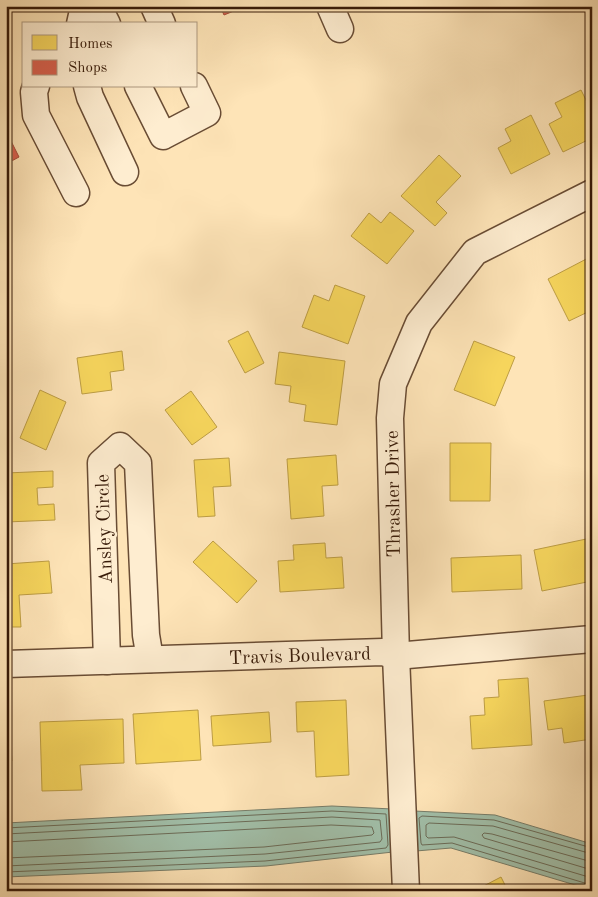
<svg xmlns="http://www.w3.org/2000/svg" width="598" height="897" viewBox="0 0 598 897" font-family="'Old Standard TT',serif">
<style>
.water{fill:#a1bfa9;stroke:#777d69}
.homes{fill:#f6d55c;stroke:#bd9d43}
.shops{fill:#d6604d;stroke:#a64b38}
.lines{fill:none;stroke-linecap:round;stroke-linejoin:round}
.shore{stroke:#6c6c58;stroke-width:1}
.minor-casing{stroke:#694c34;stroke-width:29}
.minor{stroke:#feedd0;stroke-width:26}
.labels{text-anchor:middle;stroke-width:5;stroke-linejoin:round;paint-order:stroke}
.street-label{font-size:19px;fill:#371a08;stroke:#feedd0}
</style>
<rect width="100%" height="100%" fill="#fee4b7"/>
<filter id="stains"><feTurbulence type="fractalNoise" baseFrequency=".004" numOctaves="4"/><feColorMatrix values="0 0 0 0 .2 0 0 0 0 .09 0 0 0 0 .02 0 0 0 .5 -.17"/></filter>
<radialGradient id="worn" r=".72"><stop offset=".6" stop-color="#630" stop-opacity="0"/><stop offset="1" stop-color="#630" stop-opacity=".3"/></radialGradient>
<g class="water">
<polygon points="332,806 392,809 393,852 266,866 6,877 6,823"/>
<polygon points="414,811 495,815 592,844 592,890 451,848 416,851"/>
</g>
<g class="homes">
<polygon points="581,90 592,112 592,138 563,152 549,124 562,117 555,103"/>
<polygon points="531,115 550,154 511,174 498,148 511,141 505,129"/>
<polygon points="439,155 461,176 436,202 447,213 435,226 401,196"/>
<polygon points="390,212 414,231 387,264 351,236 369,213 381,223"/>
<polygon points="592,256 592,292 588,294 592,301 592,310 569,321 548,279"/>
<polygon points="335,285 365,296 348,344 302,327 314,295 329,301"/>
<polygon points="248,331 264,363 245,373 228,341"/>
<polygon points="474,341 515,357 495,406 454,390"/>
<polygon points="122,351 124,370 110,372 112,390 82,394 77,358"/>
<polygon points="279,352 345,361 337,425 304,421 306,405 289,402 291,386 275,384"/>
<polygon points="40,390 66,402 46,450 20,438"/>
<polygon points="191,391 217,427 192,445 165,410"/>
<polygon points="450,443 491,443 490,501 450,501"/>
<polygon points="336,455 338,485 322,486 324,516 291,519 287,459"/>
<polygon points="229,458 231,486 213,487 215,516 198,517 194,460"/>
<polygon points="53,471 53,487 37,488 38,505 54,504 55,520 6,522 6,473"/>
<polygon points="591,538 592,581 542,591 534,550"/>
<polygon points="213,541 257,581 237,603 193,562"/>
<polygon points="325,543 326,558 342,557 344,588 280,592 278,561 294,560 293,545"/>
<polygon points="521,555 522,589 452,592 451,558"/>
<polygon points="49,561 52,593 19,595 21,627 6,627 6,564"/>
<polygon points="528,678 532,745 472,749 470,716 485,715 484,698 499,697 498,680"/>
<polygon points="588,695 592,724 592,739 564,743 562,728 548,730 544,701"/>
<polygon points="346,700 349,775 316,777 314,731 297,732 296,702"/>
<polygon points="198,710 201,760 136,764 133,714"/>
<polygon points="269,712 271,742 213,746 211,716"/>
<polygon points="123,719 124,763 80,765 82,790 42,791 40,722"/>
<polygon points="6,733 10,733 12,761 6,762"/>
<polygon points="501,877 508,891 474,891"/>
</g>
<g class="shops">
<polygon points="220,6 246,6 224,15"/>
<polygon points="6,131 19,157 6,164"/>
</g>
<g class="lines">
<g class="shore">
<polyline points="6,828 332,811 386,814 388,845 386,848 265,861 6,872"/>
<polyline points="6,834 332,817 380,820 382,839 380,842 265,854 6,866"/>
<polyline points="6,842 331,825 372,827 374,833 372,835 264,847 6,858"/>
<polyline points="592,848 494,820 422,816 419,818 421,843 422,845 452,843 588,884 592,886"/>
<polyline points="592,854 493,826 429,823 426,825 426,836 428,838 454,837 592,878"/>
<polyline points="592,862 492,834 484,833 482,835 484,838 592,870"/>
</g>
<defs>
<g id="minor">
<polyline points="98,6 107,24"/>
<polyline points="154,6 162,24"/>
<polyline points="330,6 340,29"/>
<polyline points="80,24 84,6"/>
<polyline points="36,86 34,92 36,115 76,193"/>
<polyline points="87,86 90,97 125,172"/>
<polyline points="138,86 163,136 207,113 194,86"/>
<polyline points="107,661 101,463 120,446 138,463 146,635 150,659"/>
<path id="s1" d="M6 664 383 652 396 656 592 639"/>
<polyline points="406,891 396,656 390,418 393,384 419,323 475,252 592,193"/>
</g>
</defs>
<use href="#minor" class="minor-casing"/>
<use href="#minor" class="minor"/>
</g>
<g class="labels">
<g class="street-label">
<text transform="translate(392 494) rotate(-91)" y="7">Thrasher Drive</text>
<text transform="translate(103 529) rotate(-92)" y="7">Ansley Circle</text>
<text dy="7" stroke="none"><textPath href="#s1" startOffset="294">Travis Boulevard</textPath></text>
</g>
</g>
<rect width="598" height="897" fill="none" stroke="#fee4b7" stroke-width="25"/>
<rect x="8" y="8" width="583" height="882" fill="none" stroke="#371a08" stroke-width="2.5"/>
<rect x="12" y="12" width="573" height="872" fill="none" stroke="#371a08"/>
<rect x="22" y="22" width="175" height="65" fill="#feedd0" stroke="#ae9980"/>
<rect x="32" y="35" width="25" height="15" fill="#f6d55c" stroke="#ae9980"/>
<text x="68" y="48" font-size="15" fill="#371a08">Homes</text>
<rect x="32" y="60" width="25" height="15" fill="#d6604d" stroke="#ae9980"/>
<text x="68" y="72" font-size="15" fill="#371a08">Shops</text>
<rect width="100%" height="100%" filter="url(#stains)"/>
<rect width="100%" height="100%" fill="url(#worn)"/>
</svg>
